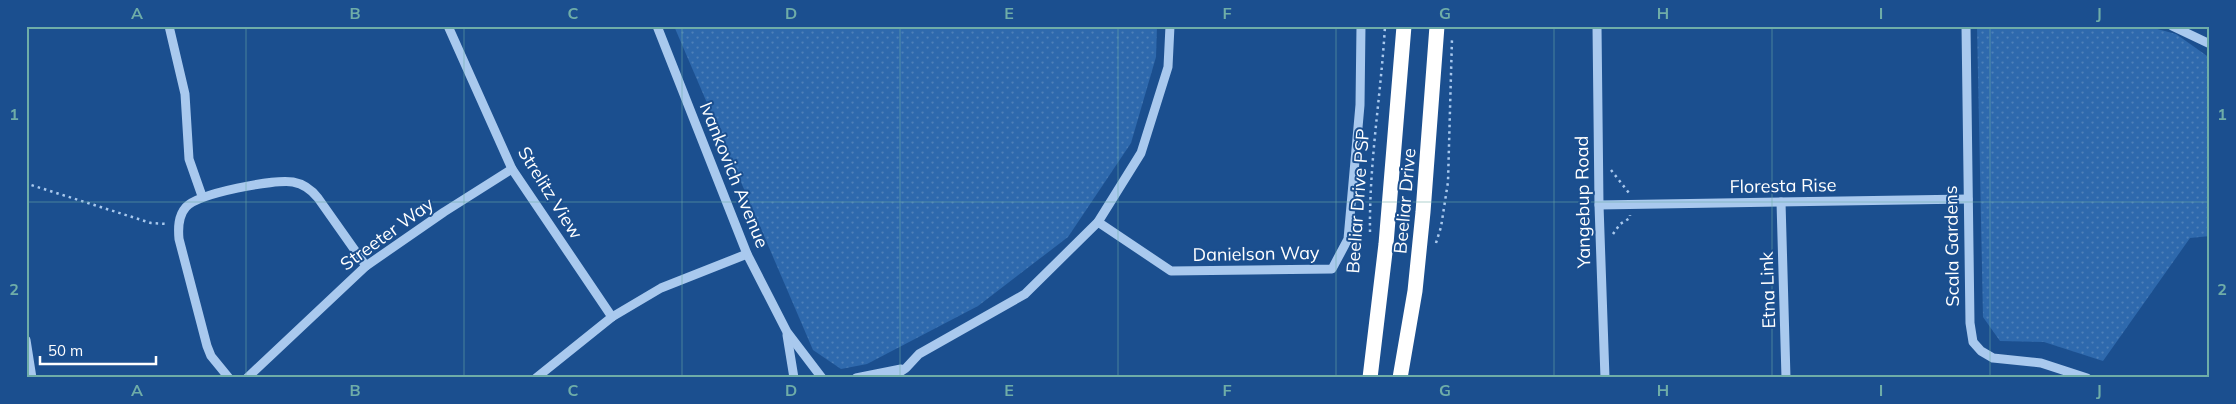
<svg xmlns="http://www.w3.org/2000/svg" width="2236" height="404" viewBox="0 0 2236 404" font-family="Mulish,sans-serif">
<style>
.park{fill:url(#park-dots)}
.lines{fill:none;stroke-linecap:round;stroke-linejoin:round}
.path{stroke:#a9c9ee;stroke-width:2.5;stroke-dasharray:2.5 4;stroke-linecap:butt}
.minor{stroke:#a9c9ee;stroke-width:9}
.highway{stroke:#fff;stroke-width:15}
.grid{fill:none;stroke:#6fada8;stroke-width:1;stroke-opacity:0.55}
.labels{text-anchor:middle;stroke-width:4;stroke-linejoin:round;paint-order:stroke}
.street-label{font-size:18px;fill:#fff;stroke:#1b4f8f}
.neatline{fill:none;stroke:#6fada8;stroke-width:2}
.grid-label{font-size:16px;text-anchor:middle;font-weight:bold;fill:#6fada8}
</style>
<defs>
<pattern id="park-dots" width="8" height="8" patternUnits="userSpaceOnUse" patternTransform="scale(1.25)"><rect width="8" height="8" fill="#2e69ad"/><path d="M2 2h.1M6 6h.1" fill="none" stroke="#4d80b9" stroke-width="1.8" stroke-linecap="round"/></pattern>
</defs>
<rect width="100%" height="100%" fill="#1b4f8f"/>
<g class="park">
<polygon points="674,26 1157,26 1156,57 1131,143 1068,237 978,306 867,364 841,369 813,350"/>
<polygon points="1977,26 2146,26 2176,34 2210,58 2210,236 2190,238 2103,361 2044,342 2000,341 1983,317"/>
</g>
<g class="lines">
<g class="path">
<polyline points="1611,170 1629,193"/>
<polyline points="26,182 28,184 151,223 168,224"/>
<path d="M1370 232C1369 163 1381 95 1385 26"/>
<polyline points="1613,234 1620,224 1630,218 1630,215"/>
<polyline points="1436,243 1441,227 1448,182 1452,38"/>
</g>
<g class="minor">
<polyline points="169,26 185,94 189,159 202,196"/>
<polyline points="448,26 512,169 612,317"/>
<polyline points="657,26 747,254 787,332 822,378"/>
<polyline points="1597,26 1599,205 1605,378"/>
<polyline points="1966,26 1970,323 1973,342 1981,351 1993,358 2041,363 2087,378"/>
<polyline points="2172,26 2210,44"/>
<polyline points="1781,202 1786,378"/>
<polyline points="1599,205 1968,199"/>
<polyline points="1098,222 1171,271 1332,269 1348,239 1360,105 1361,26"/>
<polyline points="787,335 794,378"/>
<polyline points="26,340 32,378"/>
<path d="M229 378 211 356 207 346 179 239C178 228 178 216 186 207 199 193 274 179 293 182 304 184 311 189 318 198L366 266"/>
<polyline points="247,378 366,266 444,212 512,169"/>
<polyline points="536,378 612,317 661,288 747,254"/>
<polyline points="856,378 901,369"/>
<polyline points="891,378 906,368 919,354 1025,294 1098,222 1141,153 1168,67 1170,26"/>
</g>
<g class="highway">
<polyline points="1370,378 1386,244 1404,26"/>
<polyline points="1400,378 1415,291 1423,212 1437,26"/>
</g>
</g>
<path class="grid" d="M246 26V378M464 26V378M682 26V378M900 26V378M1118 26V378M1336 26V378M1554 26V378M1772 26V378M1990 26V378M26 202H2210"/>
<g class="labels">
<g class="street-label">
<text transform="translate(734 175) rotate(68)" y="6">Ivankovich Avenue</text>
<text transform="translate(1783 186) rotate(-1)" y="6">Floresta Rise</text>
<text transform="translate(550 193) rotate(58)" y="6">Strelitz View</text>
<text transform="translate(1358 201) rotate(-86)" y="6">Beeliar Drive PSP</text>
<text transform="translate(1405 201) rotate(-85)" y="6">Beeliar Drive</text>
<text transform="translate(1583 202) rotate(-91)" y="6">Yangebup Road</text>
<text transform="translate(387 234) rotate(-36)" y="6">Streeter Way</text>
<text transform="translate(1952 246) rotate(-91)" y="6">Scala Gardens</text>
<text transform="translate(1256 254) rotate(-1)" y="6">Danielson Way</text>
<text transform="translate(1768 290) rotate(-92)" y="6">Etna Link</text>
</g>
</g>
<rect width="2236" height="404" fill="none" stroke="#1b4f8f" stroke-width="55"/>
<path d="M40 356v8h116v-8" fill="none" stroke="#ffffff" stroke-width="2.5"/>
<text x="48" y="356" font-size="15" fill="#ffffff" stroke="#1b4f8f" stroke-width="4" paint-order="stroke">50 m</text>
<rect x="28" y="28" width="2180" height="348" class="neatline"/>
<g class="grid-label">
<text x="137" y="19">A</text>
<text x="355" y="19">B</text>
<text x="573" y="19">C</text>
<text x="791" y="19">D</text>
<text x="1009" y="19">E</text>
<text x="1227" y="19">F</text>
<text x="1445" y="19">G</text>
<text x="1663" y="19">H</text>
<text x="1881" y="19">I</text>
<text x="2099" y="19">J</text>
<text x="14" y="120">1</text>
<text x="2222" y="120">1</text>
<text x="14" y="295">2</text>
<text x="2222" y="295">2</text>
<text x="137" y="396">A</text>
<text x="355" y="396">B</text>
<text x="573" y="396">C</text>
<text x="791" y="396">D</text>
<text x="1009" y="396">E</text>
<text x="1227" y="396">F</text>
<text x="1445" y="396">G</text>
<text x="1663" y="396">H</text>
<text x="1881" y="396">I</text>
<text x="2099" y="396">J</text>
</g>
</svg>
